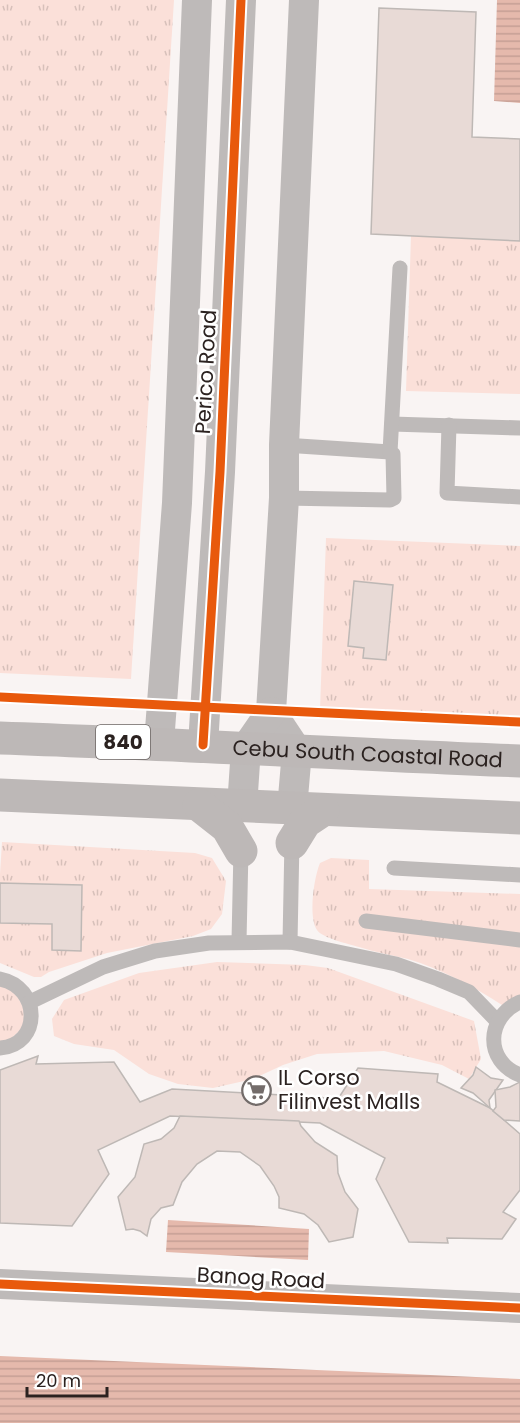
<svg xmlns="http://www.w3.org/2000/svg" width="520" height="1423" viewBox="0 0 520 1423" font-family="Poppins,sans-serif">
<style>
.grass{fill:url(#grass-tufts)}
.water{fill:url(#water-rules)}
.building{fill:#e8dad6;stroke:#beb8b5;stroke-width:1.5}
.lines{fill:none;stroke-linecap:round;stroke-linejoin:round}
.lane{stroke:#bebab9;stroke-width:15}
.street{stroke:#bebab9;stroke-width:30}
.highway{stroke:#bdb8b7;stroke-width:33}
.cycleway-casing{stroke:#fff;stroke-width:13}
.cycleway{stroke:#e8590c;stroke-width:9}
.labels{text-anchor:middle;stroke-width:5;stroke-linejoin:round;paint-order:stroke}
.shield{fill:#fff;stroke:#6b6463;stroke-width:1.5}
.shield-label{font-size:20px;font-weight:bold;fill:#2b2220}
.street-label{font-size:21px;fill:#2b2220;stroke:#fff}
.poi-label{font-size:21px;fill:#2b2220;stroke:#fff;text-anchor:start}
</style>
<defs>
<pattern id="grass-tufts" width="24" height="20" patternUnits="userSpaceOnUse" patternTransform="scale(1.5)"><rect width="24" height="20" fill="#fbe0d9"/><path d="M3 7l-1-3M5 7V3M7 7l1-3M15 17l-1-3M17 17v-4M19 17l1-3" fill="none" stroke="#d7c0ba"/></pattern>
<pattern id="water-rules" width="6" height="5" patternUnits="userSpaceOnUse" patternTransform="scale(1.5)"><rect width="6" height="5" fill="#e5b9ac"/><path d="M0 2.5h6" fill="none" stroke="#c59f94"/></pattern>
</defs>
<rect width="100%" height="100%" fill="#f9f4f3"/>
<g class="grass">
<polygon points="0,0 174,0 131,679 0,673"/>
<polygon points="411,236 520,241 520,394 406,391"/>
<polygon points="326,538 520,546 520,719 320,710"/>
<polygon points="2,842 195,853 212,858 226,881 222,914 211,929 193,936 107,953 49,972 41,977 34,977 0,963 0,874"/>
<path d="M331 858 369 860V889L520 894V998L502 1005C473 986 441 969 408 959 391 955 375 952 359 947 349 944 322 938 317 930 308 917 314 877 320 863Z"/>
<polygon points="217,962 305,965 328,968 474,1021 481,1059 469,1079 442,1065 384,1051 317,1054 283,1065 253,1079 213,1088 178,1084 149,1074 114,1050 74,1044 54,1036 52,1019 64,1000 139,973"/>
<polygon points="0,979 9,981 31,1021 0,1048"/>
</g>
<g class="water">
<polygon points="497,0 520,0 520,103 494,101"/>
<polygon points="168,1220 309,1229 308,1260 166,1252"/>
<polygon points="0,1356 520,1379 520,1423 0,1423"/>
</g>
<g class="building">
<polygon points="379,8 476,12 472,137 520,139 520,241 371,234"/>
<polygon points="354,581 393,585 386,660 363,658 364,648 348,646"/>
<polygon points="0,883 82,885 81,951 52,950 52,924 0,923"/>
<polygon points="38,1056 36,1064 114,1062 140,1102 172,1089 321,1097 336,1102 358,1068 438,1074 437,1082 490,1108 520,1134 520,1190 503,1212 516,1219 502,1239 447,1238 448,1243 409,1242 376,1179 385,1158 320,1123 170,1116 98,1150 109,1174 72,1226 0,1223 0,1070"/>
<polygon points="476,1067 491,1078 503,1080 489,1100 490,1108 473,1093 461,1088 473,1075"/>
<polygon points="520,1082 520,1121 504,1120 493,1111 496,1107 495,1090 510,1087"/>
<polygon points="180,1116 299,1121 301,1126 315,1142 337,1156 338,1173 345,1192 358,1209 353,1237 329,1242 318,1225 304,1214 279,1208 279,1197 274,1186 260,1166 240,1152 217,1151 197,1164 182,1182 173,1205 161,1208 151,1219 147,1236 140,1231 133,1229 126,1230 118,1197 135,1177 144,1144 161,1139 174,1128"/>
</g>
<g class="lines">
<g class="lane">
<polyline points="392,424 520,428"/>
<polyline points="449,425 447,493 520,497"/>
<polyline points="284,445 390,452"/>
<polyline points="284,498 390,500 394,498 393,454 390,452 400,268"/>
<polyline points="394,868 520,875"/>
<polyline points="366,921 520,940"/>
<polyline points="239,941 241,849"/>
<polyline points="290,942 292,840"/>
<path d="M0 979C41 987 42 1045 0 1048"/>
<polyline points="30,1002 103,967 155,951 209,943 290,942 396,964 438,979 469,992 497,1021"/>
<path d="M520 1002C486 1017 484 1061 520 1075"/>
</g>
<g class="street">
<polyline points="271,712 284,498 284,445 304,0"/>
<polyline points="271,712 297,751 292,809"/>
<polyline points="159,743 177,503 197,0"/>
<polyline points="203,745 220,472 241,0"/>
<polyline points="242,807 246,748 271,712"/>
<polyline points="0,1284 520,1308"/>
</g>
<g class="highway">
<path id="s1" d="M0 738C173 744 347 754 520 761"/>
<polyline points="0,795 520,818"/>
<polyline points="199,805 227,827 241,851"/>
<polyline points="292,843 305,822 323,810"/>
</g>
<defs>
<g id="cycleway">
<path d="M0 697C173 705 347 715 520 722"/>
<polyline points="203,745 220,472 241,0"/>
<polyline points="0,1284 520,1308"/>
</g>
</defs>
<use href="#cycleway" class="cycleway-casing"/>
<use href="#cycleway" class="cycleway"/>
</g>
<defs>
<symbol id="supermarket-ring" viewBox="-11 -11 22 22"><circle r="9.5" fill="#fff" stroke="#736c6a" stroke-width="1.5"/><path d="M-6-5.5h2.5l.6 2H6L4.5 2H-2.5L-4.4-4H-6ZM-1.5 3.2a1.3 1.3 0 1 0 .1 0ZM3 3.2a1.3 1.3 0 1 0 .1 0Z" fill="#736c6a"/></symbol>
</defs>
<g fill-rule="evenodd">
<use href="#supermarket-ring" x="240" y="1074" width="33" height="33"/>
</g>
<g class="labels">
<rect class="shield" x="96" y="725" width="54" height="34" rx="4.5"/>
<g class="shield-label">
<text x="123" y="749">840</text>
</g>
<g class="street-label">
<text transform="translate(206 372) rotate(-87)" y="7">Perico Road</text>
<text dy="7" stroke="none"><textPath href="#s1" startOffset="368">Cebu South Coastal Road</textPath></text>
<text transform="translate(261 1278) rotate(3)" y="7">Banog Road</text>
</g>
<g class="poi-label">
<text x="278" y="1085">IL Corso<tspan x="278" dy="24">Filinvest Malls</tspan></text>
</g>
</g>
<path d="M27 1387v9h80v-9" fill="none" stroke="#2b2220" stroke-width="3"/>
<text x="36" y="1387" font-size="18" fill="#2b2220" stroke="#ffffff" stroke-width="4.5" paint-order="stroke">20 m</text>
</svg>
